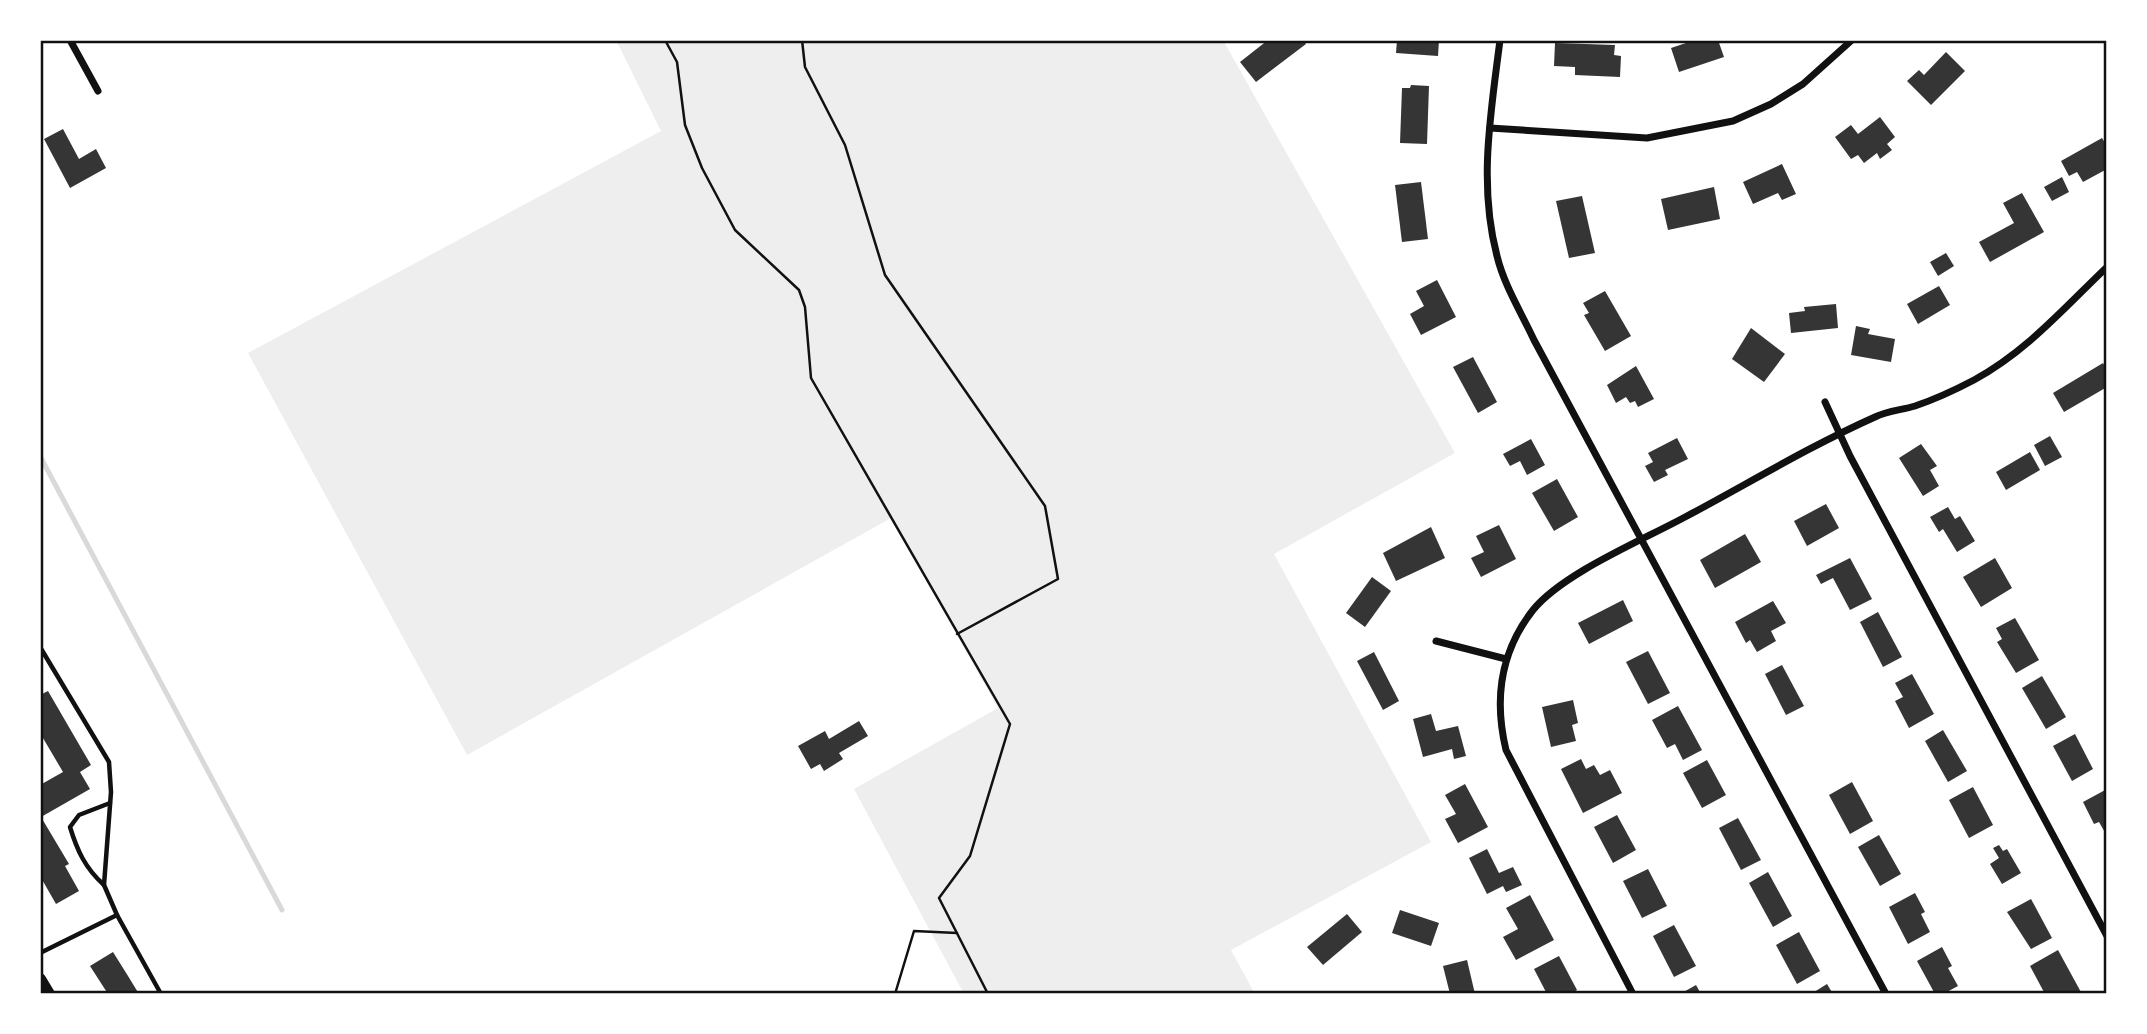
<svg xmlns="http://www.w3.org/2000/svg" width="2147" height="1034" viewBox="0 0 2147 1034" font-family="'PT Sans',sans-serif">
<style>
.green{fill:#eee}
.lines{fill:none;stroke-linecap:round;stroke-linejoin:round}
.stream{stroke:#d9d9d9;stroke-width:5}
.building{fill:#353535}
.path{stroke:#111;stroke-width:2.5}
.service{stroke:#111;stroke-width:4.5}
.minor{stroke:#111;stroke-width:7}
.secondary{stroke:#111;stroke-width:12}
.neatline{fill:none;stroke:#111;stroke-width:2.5}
</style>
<rect width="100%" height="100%" fill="#fff"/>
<polygon class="green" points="616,40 1223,40 1455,453 1274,554 1431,842 1231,950 1255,994 964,994 854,789 998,708 891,518 467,755 248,353 661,131"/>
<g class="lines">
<polyline class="stream" points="40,456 282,910"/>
</g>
<g class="building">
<polygon points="1268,40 1303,40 1306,44 1256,82 1240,62"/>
<polygon points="1397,40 1439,40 1438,56 1396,53"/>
<polygon points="1695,40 1718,40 1724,57 1679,72 1671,48"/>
<polygon points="1555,43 1615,45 1614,55 1621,56 1620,77 1575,75 1575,67 1554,66"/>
<polygon points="1946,52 1965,71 1931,105 1907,81 1919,70 1924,75"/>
<polygon points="1411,85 1429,86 1427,144 1400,143 1402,88 1410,88"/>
<polygon points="1880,117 1895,137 1887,144 1892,150 1880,159 1877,153 1864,163 1858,155 1851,159 1835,137 1851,125 1858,134"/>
<polygon points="63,129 79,159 96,149 106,168 70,188 44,139"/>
<polygon points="2102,138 2107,146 2107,169 2083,182 2077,172 2069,176 2061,161"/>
<polygon points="1782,164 1796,194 1782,200 1778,193 1753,204 1743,182"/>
<polygon points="2062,177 2069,192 2052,201 2044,187"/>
<polygon points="1421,182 1428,239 1402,242 1395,185"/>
<polygon points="1714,187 1720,219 1668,230 1661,199"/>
<polygon points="2022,193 2044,232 1990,262 1979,242 2014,223 2003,203"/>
<polygon points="1582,196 1595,253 1569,258 1556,201"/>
<polygon points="1946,253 1954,266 1938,276 1930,262"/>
<polygon points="1437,280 1456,317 1421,335 1410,314 1424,306 1416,291"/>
<polygon points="1939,286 1950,305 1918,324 1907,304"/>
<polygon points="1605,291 1631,336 1605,351 1584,315 1589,313 1583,303"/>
<polygon points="1836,304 1838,328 1791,333 1789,313 1805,311 1804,307"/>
<polygon points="1856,326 1870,329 1868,334 1895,339 1891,362 1851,355"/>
<polygon points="1751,328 1785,354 1764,382 1732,359"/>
<polygon points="1473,357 1497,402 1478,413 1453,367"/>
<polygon points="2103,363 2107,370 2107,387 2064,412 2053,393"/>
<polygon points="1636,366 1654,399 1638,407 1635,401 1630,403 1626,397 1616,403 1607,385"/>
<polygon points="2050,436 2062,457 2045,466 2034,445"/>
<polygon points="1677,438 1688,459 1665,470 1668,475 1654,482 1645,466 1653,462 1648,453"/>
<polygon points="1531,439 1545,465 1527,475 1520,461 1510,466 1503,454"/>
<polygon points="1921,444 1937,466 1930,470 1939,486 1923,496 1899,458"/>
<polygon points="2030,452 2040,470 2006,490 1996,472"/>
<polygon points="1557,479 1578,517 1554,531 1532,493"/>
<polygon points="1826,504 1839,528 1807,546 1794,521"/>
<polygon points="1948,507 1955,519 1960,516 1975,541 1957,552 1943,529 1939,532 1930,517"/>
<polygon points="1499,525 1516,559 1481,577 1471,558 1484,552 1476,536"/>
<polygon points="1431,527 1445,558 1396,581 1383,553"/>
<polygon points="1745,534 1761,562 1715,588 1700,560"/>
<polygon points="1850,558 1872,599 1850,610 1833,578 1821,584 1816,575"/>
<polygon points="1995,558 2012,588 1981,607 1963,577"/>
<polygon points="1372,577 1391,591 1365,627 1346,613"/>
<polygon points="1623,600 1633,621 1589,644 1578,623"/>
<polygon points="1773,601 1786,623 1771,631 1776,641 1757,652 1750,640 1746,643 1735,622"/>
<polygon points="1878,612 1902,657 1883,667 1860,622"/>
<polygon points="2015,618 2039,660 2016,673 1997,642 2002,639 1996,628"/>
<polygon points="1648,651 1670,693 1648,704 1626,662"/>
<polygon points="1374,652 1399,701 1383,710 1357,661"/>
<polygon points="1782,665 1804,706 1786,715 1765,674"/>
<polygon points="1912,674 1934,714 1909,728 1895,701 1903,697 1895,683"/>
<polygon points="2042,676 2066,717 2046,729 2022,688"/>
<polygon points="48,691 91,765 80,772 90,789 41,817 69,864 65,866 79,891 56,904 40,876 43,875 40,870 40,785 63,772 40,733 40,695"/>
<polygon points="1573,700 1578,723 1572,725 1576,741 1551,747 1542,707"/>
<polygon points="1678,706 1702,750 1683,760 1675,744 1667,748 1652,720"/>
<polygon points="1431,714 1436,731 1458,726 1466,756 1454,759 1452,749 1423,757 1413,719"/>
<polygon points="859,721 868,736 839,753 843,759 824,771 820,764 811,769 798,746 825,731 829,739"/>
<polygon points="1943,730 1967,771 1948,782 1925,741"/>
<polygon points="2075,734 2093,769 2072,781 2053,746"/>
<polygon points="1581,759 1586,769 1594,765 1600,775 1610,770 1622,793 1583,813 1561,769"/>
<polygon points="1707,760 1726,795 1702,808 1683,773"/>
<polygon points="1852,782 1873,821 1850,834 1829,795"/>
<polygon points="1465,784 1488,827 1458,843 1445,819 1456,814 1445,795"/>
<polygon points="1973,787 1993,825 1969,838 1949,800"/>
<polygon points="2107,789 2107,836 2099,822 2094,824 2083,802"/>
<polygon points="1617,815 1636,850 1613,863 1594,827"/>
<polygon points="1738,818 1761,860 1741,870 1719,828"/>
<polygon points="1879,835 1901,874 1880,886 1858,847"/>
<polygon points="1999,845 2003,851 2007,849 2021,873 2002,884 1990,864 1999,858 1993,848"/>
<polygon points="1487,849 1499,873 1513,867 1522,885 1506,892 1503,886 1487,894 1469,858"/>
<polygon points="1648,869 1667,906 1642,918 1623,881"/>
<polygon points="1768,872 1792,916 1773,927 1749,883"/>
<polygon points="1915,893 1925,912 1921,914 1930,932 1908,944 1889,907"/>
<polygon points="1530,895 1554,940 1516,960 1503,937 1518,929 1506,908"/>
<polygon points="2031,899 2052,938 2031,949 2007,912"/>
<polygon points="1400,910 1439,923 1431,946 1392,933"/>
<polygon points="1347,914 1362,932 1323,965 1307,947"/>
<polygon points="1674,925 1696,966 1674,977 1653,936"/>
<polygon points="1799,932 1820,971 1797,984 1776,945"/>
<polygon points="1942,947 1952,966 1948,968 1958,986 1943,994 1935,994 1917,961"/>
<polygon points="2058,950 2082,994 2045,994 2030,966"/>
<polygon points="113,952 128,976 139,994 108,994 90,966"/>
<polygon points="1559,956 1577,990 1571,994 1547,994 1534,969"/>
<polygon points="1467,960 1475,994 1450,994 1443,966"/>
<polygon points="1827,984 1833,994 1811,994"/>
<polygon points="1696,985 1701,994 1680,994"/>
</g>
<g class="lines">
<g class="path">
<polyline points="665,40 677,62 685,125 702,168 735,230 799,290 805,307 811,378 1010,724 970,856 939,898 988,994"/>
<polyline points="802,40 805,67 845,145 885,275 1045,506 1058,579 957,634"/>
<polyline points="895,994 914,931 957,933"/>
</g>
<g class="service">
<polyline points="40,647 109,762 111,792 104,885 117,915 40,953"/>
<path d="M104 885C85 868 77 850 70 827L79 815 110 803"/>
<polyline points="117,915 161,994"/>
</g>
<g class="minor">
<polyline points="70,40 98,91"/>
<path d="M1500 40C1491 112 1478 184 1497 256 1504 285 1521 312 1534 340L1886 994"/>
<polyline points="1490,128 1647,138 1733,121 1771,104 1803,84 1852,40"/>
<polyline points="1825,402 1850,456 2107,936"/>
<polyline points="1436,641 1506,659"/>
<path d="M1633 994 1506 750C1494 700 1500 652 1533 610 1563 573 1643 540 1687 516 1749 483 1810 446 1875 417 1887 411 1902 410 1915 406 1936 399 1955 390 1974 380 2027 351 2063 309 2107 267"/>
</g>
<polyline class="secondary" points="40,979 49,994"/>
</g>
<rect width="2147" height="1034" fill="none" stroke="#ffffff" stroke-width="84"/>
<rect x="42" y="42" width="2063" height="950" class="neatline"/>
</svg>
